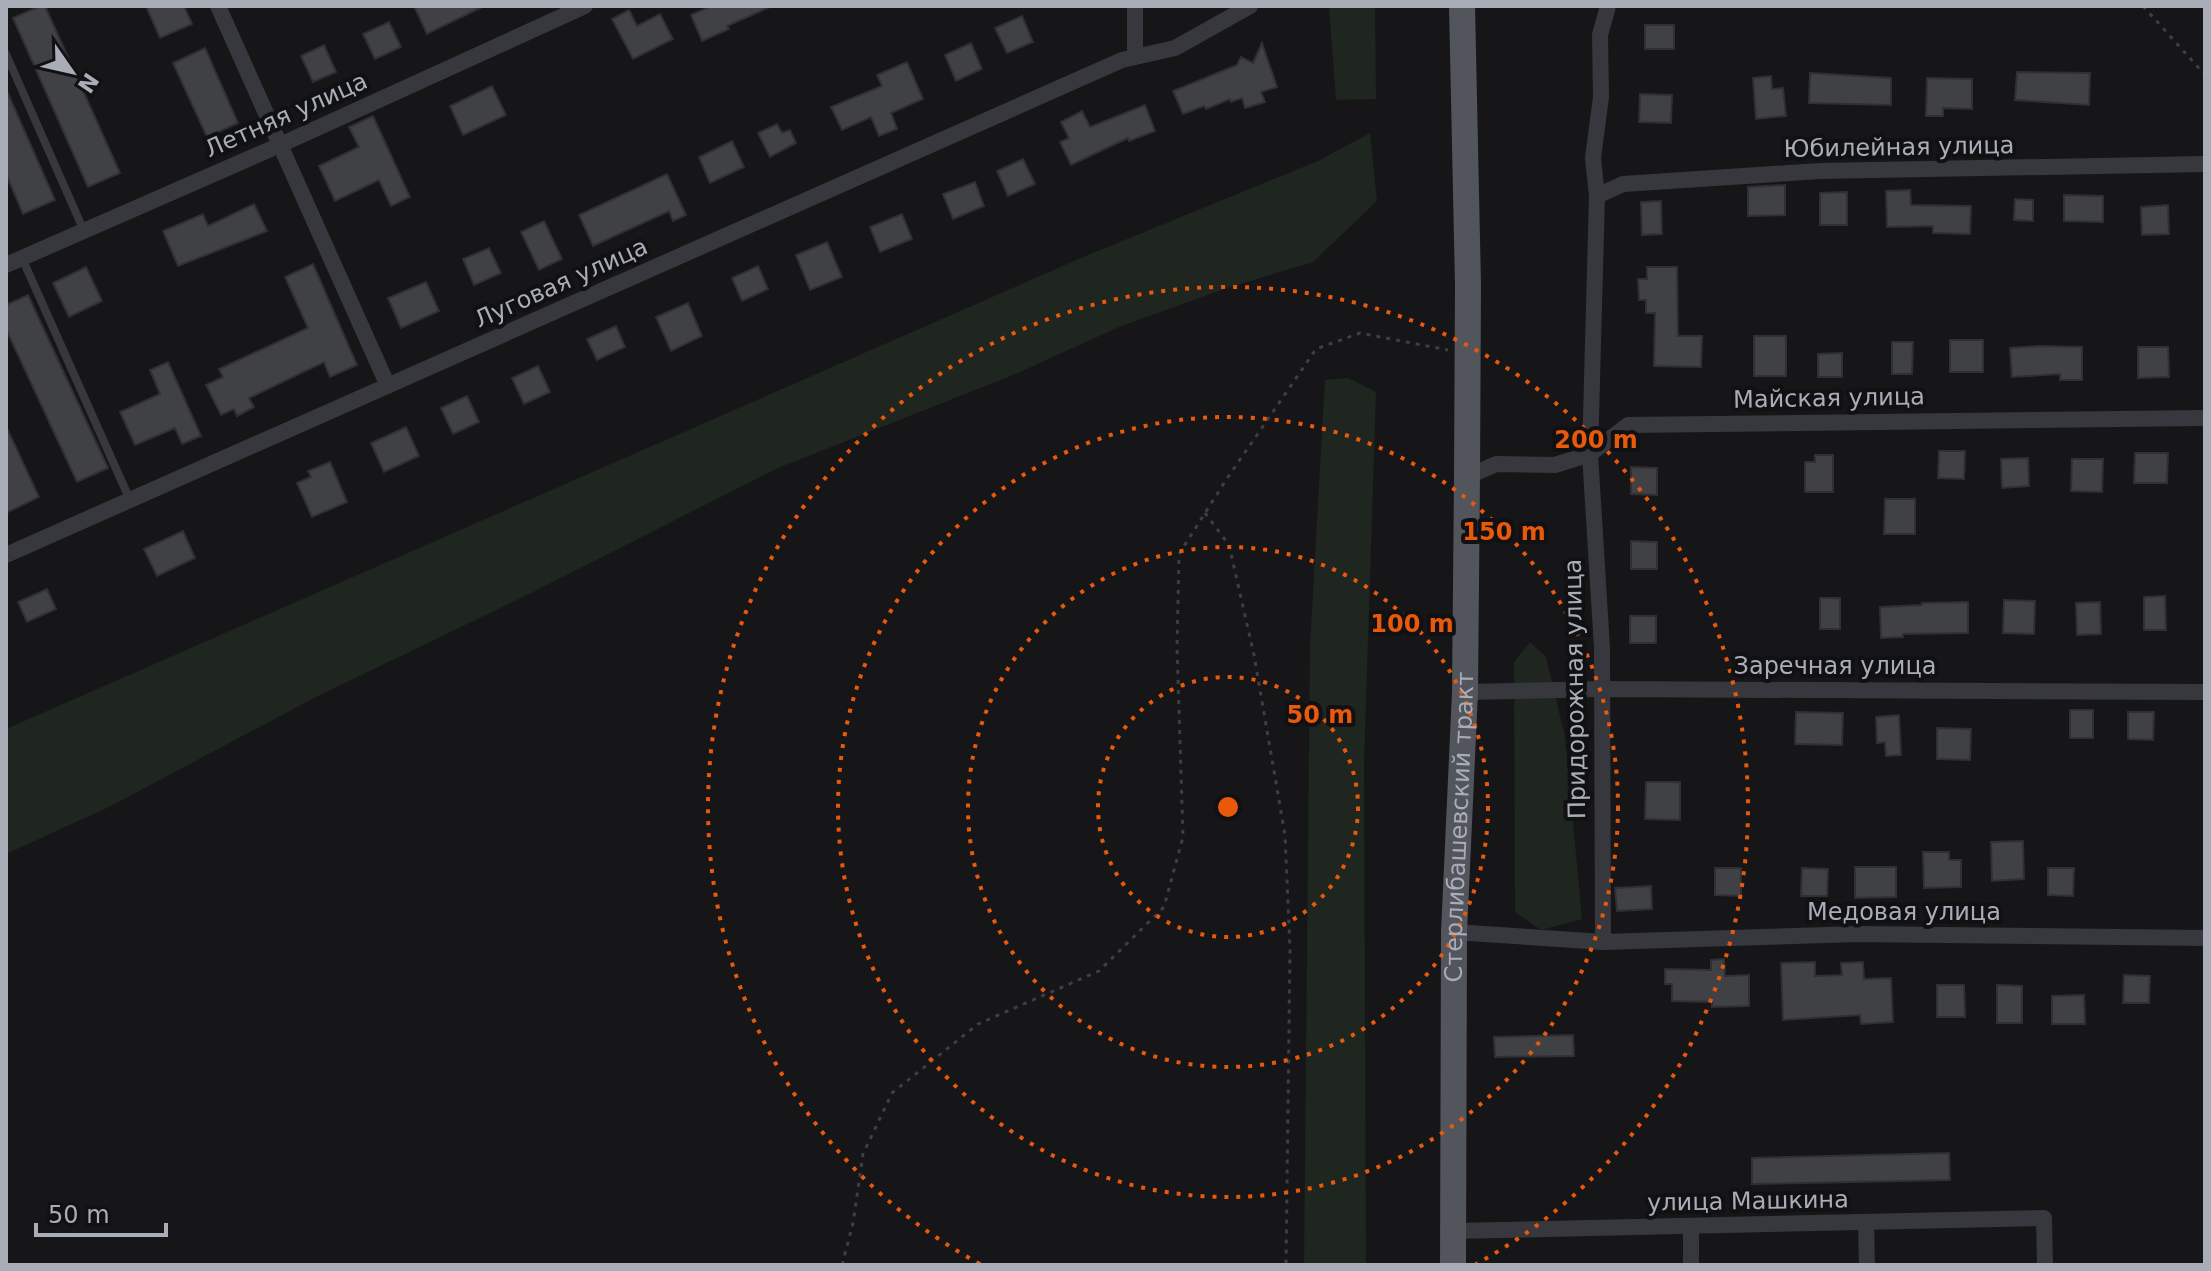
<svg xmlns="http://www.w3.org/2000/svg" width="2211" height="1271" viewBox="0 0 2211 1271" font-family="'DejaVu Sans',sans-serif">
<style>
.green{fill:#1e261f}
.building{fill:#404145;stroke:#303034;stroke-width:2}
.lines{fill:none;stroke-linecap:round;stroke-linejoin:round}
.path{stroke:#3d3f44;stroke-width:3;stroke-dasharray:4 6;stroke-linecap:butt}
.service{stroke:#37383d;stroke-width:8}
.minor{stroke:#37383d;stroke-width:16}
.primary{stroke:#53555c;stroke-width:26}
.ring{fill:none;stroke:#e8590c;stroke-width:4;stroke-dasharray:4 8}
.labels{text-anchor:middle;stroke-width:8;stroke-linejoin:round;paint-order:stroke}
.street-label{font-size:24px;fill:#a8adb8;stroke:#111113}
.centre{fill:#e8590c;stroke:#111113;stroke-width:4}
.ring-label{font-size:24px;text-anchor:middle;font-weight:bold;fill:#e8590c;stroke:#111113;stroke-width:8;stroke-linejoin:round;paint-order:stroke}
</style>
<rect width="100%" height="100%" fill="#161618"/>
<g class="green">
<polygon points="1329,6 1375,6 1376,99 1336,100"/>
<polygon points="1370,133 1377,201 1313,262 1227,288 1119,327 1013,375 778,468 531,593 314,698 109,807 6,854 6,729 1088,255 1318,161"/>
<polygon points="1348,378 1376,392 1364,764 1366,1265 1304,1265 1310,645 1325,380"/>
<polygon points="1530,642 1546,657 1565,737 1582,919 1541,930 1515,912 1514,662"/>
</g>
<g class="building">
<polygon points="40,6 45,6 120,173 88,187 13,18"/>
<polygon points="146,6 184,6 192,24 160,38"/>
<polygon points="414,6 484,6 427,34"/>
<polygon points="711,6 772,6 727,26 729,29 702,41 691,15"/>
<polygon points="629,10 637,26 660,14 673,39 633,59 612,19"/>
<polygon points="1022,16 1033,42 1007,53 995,28"/>
<polygon points="389,22 401,47 375,59 363,34"/>
<rect x="1645" y="25" width="29" height="24"/>
<polygon points="971,43 982,69 956,81 945,55"/>
<polygon points="1262,43 1277,87 1261,92 1265,102 1245,108 1242,98 1231,102 1230,99 1206,109 1204,106 1183,114 1173,91 1237,65 1241,57 1253,63"/>
<polygon points="324,45 336,72 313,82 301,56"/>
<polygon points="205,48 238,123 207,137 173,63"/>
<polygon points="907,62 923,99 891,113 897,129 879,136 871,117 842,130 831,107 882,86 877,75"/>
<polygon points="2017,72 2090,73 2089,105 2015,100"/>
<polygon points="1810,73 1891,78 1891,105 1809,103"/>
<polygon points="1771,76 1772,89 1783,88 1786,116 1756,119 1753,78"/>
<polygon points="1927,78 1972,79 1972,109 1943,108 1943,116 1926,116"/>
<polygon points="492,86 506,115 463,135 450,106"/>
<polygon points="6,89 55,200 23,214 6,174"/>
<polygon points="1640,94 1672,95 1671,123 1639,122"/>
<polygon points="1145,105 1155,131 1129,141 1128,138 1071,165 1060,142 1069,138 1061,122 1082,111 1090,127"/>
<polygon points="373,116 410,197 391,206 379,180 335,201 319,166 359,147 349,127"/>
<polygon points="777,124 782,133 790,130 796,143 770,157 758,133"/>
<polygon points="732,141 744,167 710,183 699,157"/>
<polygon points="1023,159 1035,184 1008,196 997,171"/>
<polygon points="667,174 686,215 673,221 669,211 593,246 579,215"/>
<polygon points="975,182 984,206 953,219 943,194"/>
<polygon points="1785,185 1785,215 1748,216 1748,187"/>
<polygon points="1910,190 1911,205 1971,206 1970,234 1933,233 1933,226 1887,227 1886,191"/>
<polygon points="1847,192 1847,225 1820,225 1820,193"/>
<polygon points="2064,195 2103,196 2103,222 2064,221"/>
<polygon points="2015,199 2033,200 2033,221 2014,220"/>
<polygon points="1661,201 1662,234 1642,235 1641,202"/>
<polygon points="254,204 267,231 178,266 163,231 203,214 208,226"/>
<polygon points="2168,205 2169,234 2142,235 2141,207"/>
<polygon points="902,214 912,239 880,252 870,227"/>
<polygon points="544,221 562,259 539,270 521,232"/>
<polygon points="827,242 842,277 810,290 796,255"/>
<polygon points="489,248 501,273 474,285 463,259"/>
<polygon points="313,264 357,365 330,377 324,362 249,398 254,407 237,416 234,409 221,415 206,385 223,377 219,369 308,328 285,277"/>
<polygon points="758,266 768,289 742,301 732,278"/>
<polygon points="86,267 102,301 69,317 53,283"/>
<polygon points="1647,267 1677,267 1678,336 1702,336 1701,367 1654,366 1655,313 1646,313 1646,300 1639,300 1638,279 1647,279"/>
<polygon points="426,282 439,311 401,328 388,298"/>
<polygon points="28,295 108,468 77,482 6,329 6,305"/>
<polygon points="688,303 702,336 671,351 656,317"/>
<polygon points="616,326 625,347 597,360 587,339"/>
<rect x="1754" y="336" width="32" height="40"/>
<rect x="1950" y="340" width="33" height="32"/>
<polygon points="1892,342 1913,342 1912,374 1892,374"/>
<polygon points="2038,346 2082,347 2082,380 2060,380 2060,374 2012,377 2010,348"/>
<polygon points="2138,347 2168,347 2169,377 2138,378"/>
<polygon points="1842,353 1842,377 1818,377 1818,354"/>
<polygon points="168,362 201,436 182,444 175,428 135,445 120,412 160,394 150,370"/>
<polygon points="538,366 550,392 524,404 512,378"/>
<polygon points="467,396 479,422 453,434 441,408"/>
<polygon points="6,426 39,497 6,513"/>
<polygon points="406,427 419,456 384,472 371,443"/>
<polygon points="1939,451 1965,451 1964,479 1938,478"/>
<polygon points="2135,453 2168,453 2167,483 2134,483"/>
<polygon points="1815,455 1833,455 1833,492 1805,492 1805,462 1815,462"/>
<polygon points="2028,458 2029,486 2002,488 2001,459"/>
<polygon points="2072,459 2103,459 2102,492 2071,491"/>
<polygon points="330,462 347,502 312,517 297,483 311,477 308,471"/>
<polygon points="1631,467 1657,468 1657,495 1631,494"/>
<polygon points="1885,499 1915,499 1915,534 1884,534"/>
<polygon points="183,531 195,558 157,576 144,549"/>
<polygon points="1631,541 1657,542 1657,569 1631,569"/>
<polygon points="47,589 56,609 27,622 18,602"/>
<polygon points="2165,596 2166,630 2144,630 2144,597"/>
<rect x="1820" y="598" width="20" height="31"/>
<polygon points="2004,600 2035,601 2034,634 2003,633"/>
<polygon points="1968,602 1968,633 1903,634 1903,637 1881,638 1880,607 1922,605 1922,603"/>
<polygon points="2100,602 2101,634 2077,635 2076,603"/>
<rect x="1630" y="616" width="26" height="27"/>
<rect x="2070" y="710" width="23" height="28"/>
<polygon points="1796,712 1843,713 1842,745 1795,744"/>
<polygon points="2128,712 2154,712 2153,740 2128,739"/>
<polygon points="1899,715 1901,755 1886,756 1885,742 1877,743 1876,717"/>
<polygon points="1937,728 1971,729 1970,760 1937,759"/>
<polygon points="1646,782 1680,782 1680,820 1645,819"/>
<polygon points="2023,841 2024,879 1992,881 1991,842"/>
<polygon points="1923,852 1949,852 1949,860 1961,860 1961,887 1924,888"/>
<polygon points="1855,867 1896,867 1896,897 1855,898"/>
<polygon points="1715,868 1741,868 1741,896 1715,895"/>
<polygon points="1802,868 1828,869 1827,896 1801,896"/>
<polygon points="2048,868 2074,868 2073,896 2048,895"/>
<polygon points="1651,886 1652,909 1617,911 1615,888"/>
<polygon points="1724,959 1725,976 1749,975 1749,1006 1712,1007 1712,1002 1672,1001 1672,984 1665,984 1665,969 1711,970 1711,960"/>
<polygon points="1815,962 1815,976 1842,975 1841,963 1863,962 1864,979 1891,978 1893,1022 1861,1024 1860,1015 1783,1020 1781,963"/>
<polygon points="2124,975 2150,976 2149,1003 2123,1003"/>
<polygon points="1937,985 1964,985 1965,1017 1937,1017"/>
<polygon points="1997,985 2022,986 2022,1023 1997,1023"/>
<polygon points="2084,995 2085,1024 2052,1024 2052,996"/>
<polygon points="1573,1035 1574,1056 1495,1057 1494,1037"/>
<polygon points="1949,1153 1950,1180 1752,1184 1752,1158"/>
</g>
<g class="lines">
<g class="path">
<polyline points="2143,6 2205,75"/>
<polyline points="1205,513 1229,545 1254,655 1285,835 1290,949 1286,1265"/>
<polyline points="842,1265 853,1223 863,1154 892,1093 978,1024 1099,971 1164,907 1183,837 1177,646 1179,554 1226,480 1316,349 1360,333 1448,350"/>
</g>
<g class="service">
<polyline points="6,54 84,231"/>
<polyline points="22,258 130,500"/>
</g>
<g class="minor">
<polyline points="218,6 388,386"/>
<polyline points="1135,6 1135,55"/>
<polyline points="1597,196 1623,184 1820,171 2205,164"/>
<polyline points="6,265 280,145 585,6"/>
<polyline points="1467,477 1496,464 1555,465 1590,454 1628,425 2205,418"/>
<polyline points="6,555 1122,60 1175,48 1250,6"/>
<polyline points="1465,692 1603,689 2205,692"/>
<polyline points="1454,932 1603,942 1857,934 2205,938"/>
<polyline points="1603,942 1602,648 1590,454 1597,196 1593,158 1601,97 1600,35 1608,6"/>
<polyline points="1866,1222 1867,1265"/>
<polyline points="1691,1226 1691,1265"/>
<polyline points="1453,1231 2044,1218 2045,1265"/>
</g>
<path class="primary" id="s1" d="M1453 1265 1454 932 1465 692 1467 477 1468 285 1462 6"/>
</g>
<g class="ring">
<circle cx="1228" cy="807" r="130"/>
<circle cx="1228" cy="807" r="260"/>
<circle cx="1228" cy="807" r="390"/>
<path d="M980 1264A520 520 0 1 1 1476 1264"/>
</g>
<g class="labels">
<g class="street-label">
<text transform="translate(286 115) rotate(-24)" y="8">Летняя улица</text>
<text transform="translate(1899 147) rotate(-1)" y="8">Юбилейная улица</text>
<text transform="translate(561 283) rotate(-24)" y="8">Луговая улица</text>
<text transform="translate(1829 398) rotate(-1)" y="8">Майская улица</text>
<text x="1835" y="674">Заречная улица</text>
<text transform="translate(1575 689) rotate(-91)" y="8">Придорожная улица</text>
<text dy="8" stroke="none"><textPath href="#s1" startOffset="438">Стерлибашевский тракт</textPath></text>
<text x="1904" y="920">Медовая улица</text>
<text transform="translate(1748 1201) rotate(-1)" y="8">улица Машкина</text>
</g>
</g>
<circle cx="1228" cy="807" r="12" class="centre"/>
<g class="ring-label">
<text x="1596" y="448">200 m</text>
<text x="1504" y="540">150 m</text>
<text x="1412" y="632">100 m</text>
<text x="1320" y="723">50 m</text>
</g>
<rect width="2211" height="1271" fill="none" stroke="#a8adb8" stroke-width="16"/>
<g transform="translate(72 72) rotate(124)" stroke="#111113" stroke-width="6" paint-order="stroke">
<path d="M0-6L14 30L0 20L-14 30Z" fill="#a8adb8"/>
<text y="-12" font-size="22" font-weight="bold" text-anchor="middle" fill="#a8adb8">N</text>
</g>
<path d="M36 1223v12h130v-12" fill="none" stroke="#a8adb8" stroke-width="4"/>
<text x="48" y="1223" font-size="24" fill="#a8adb8" stroke="#111113" stroke-width="6" paint-order="stroke">50 m</text>
</svg>
